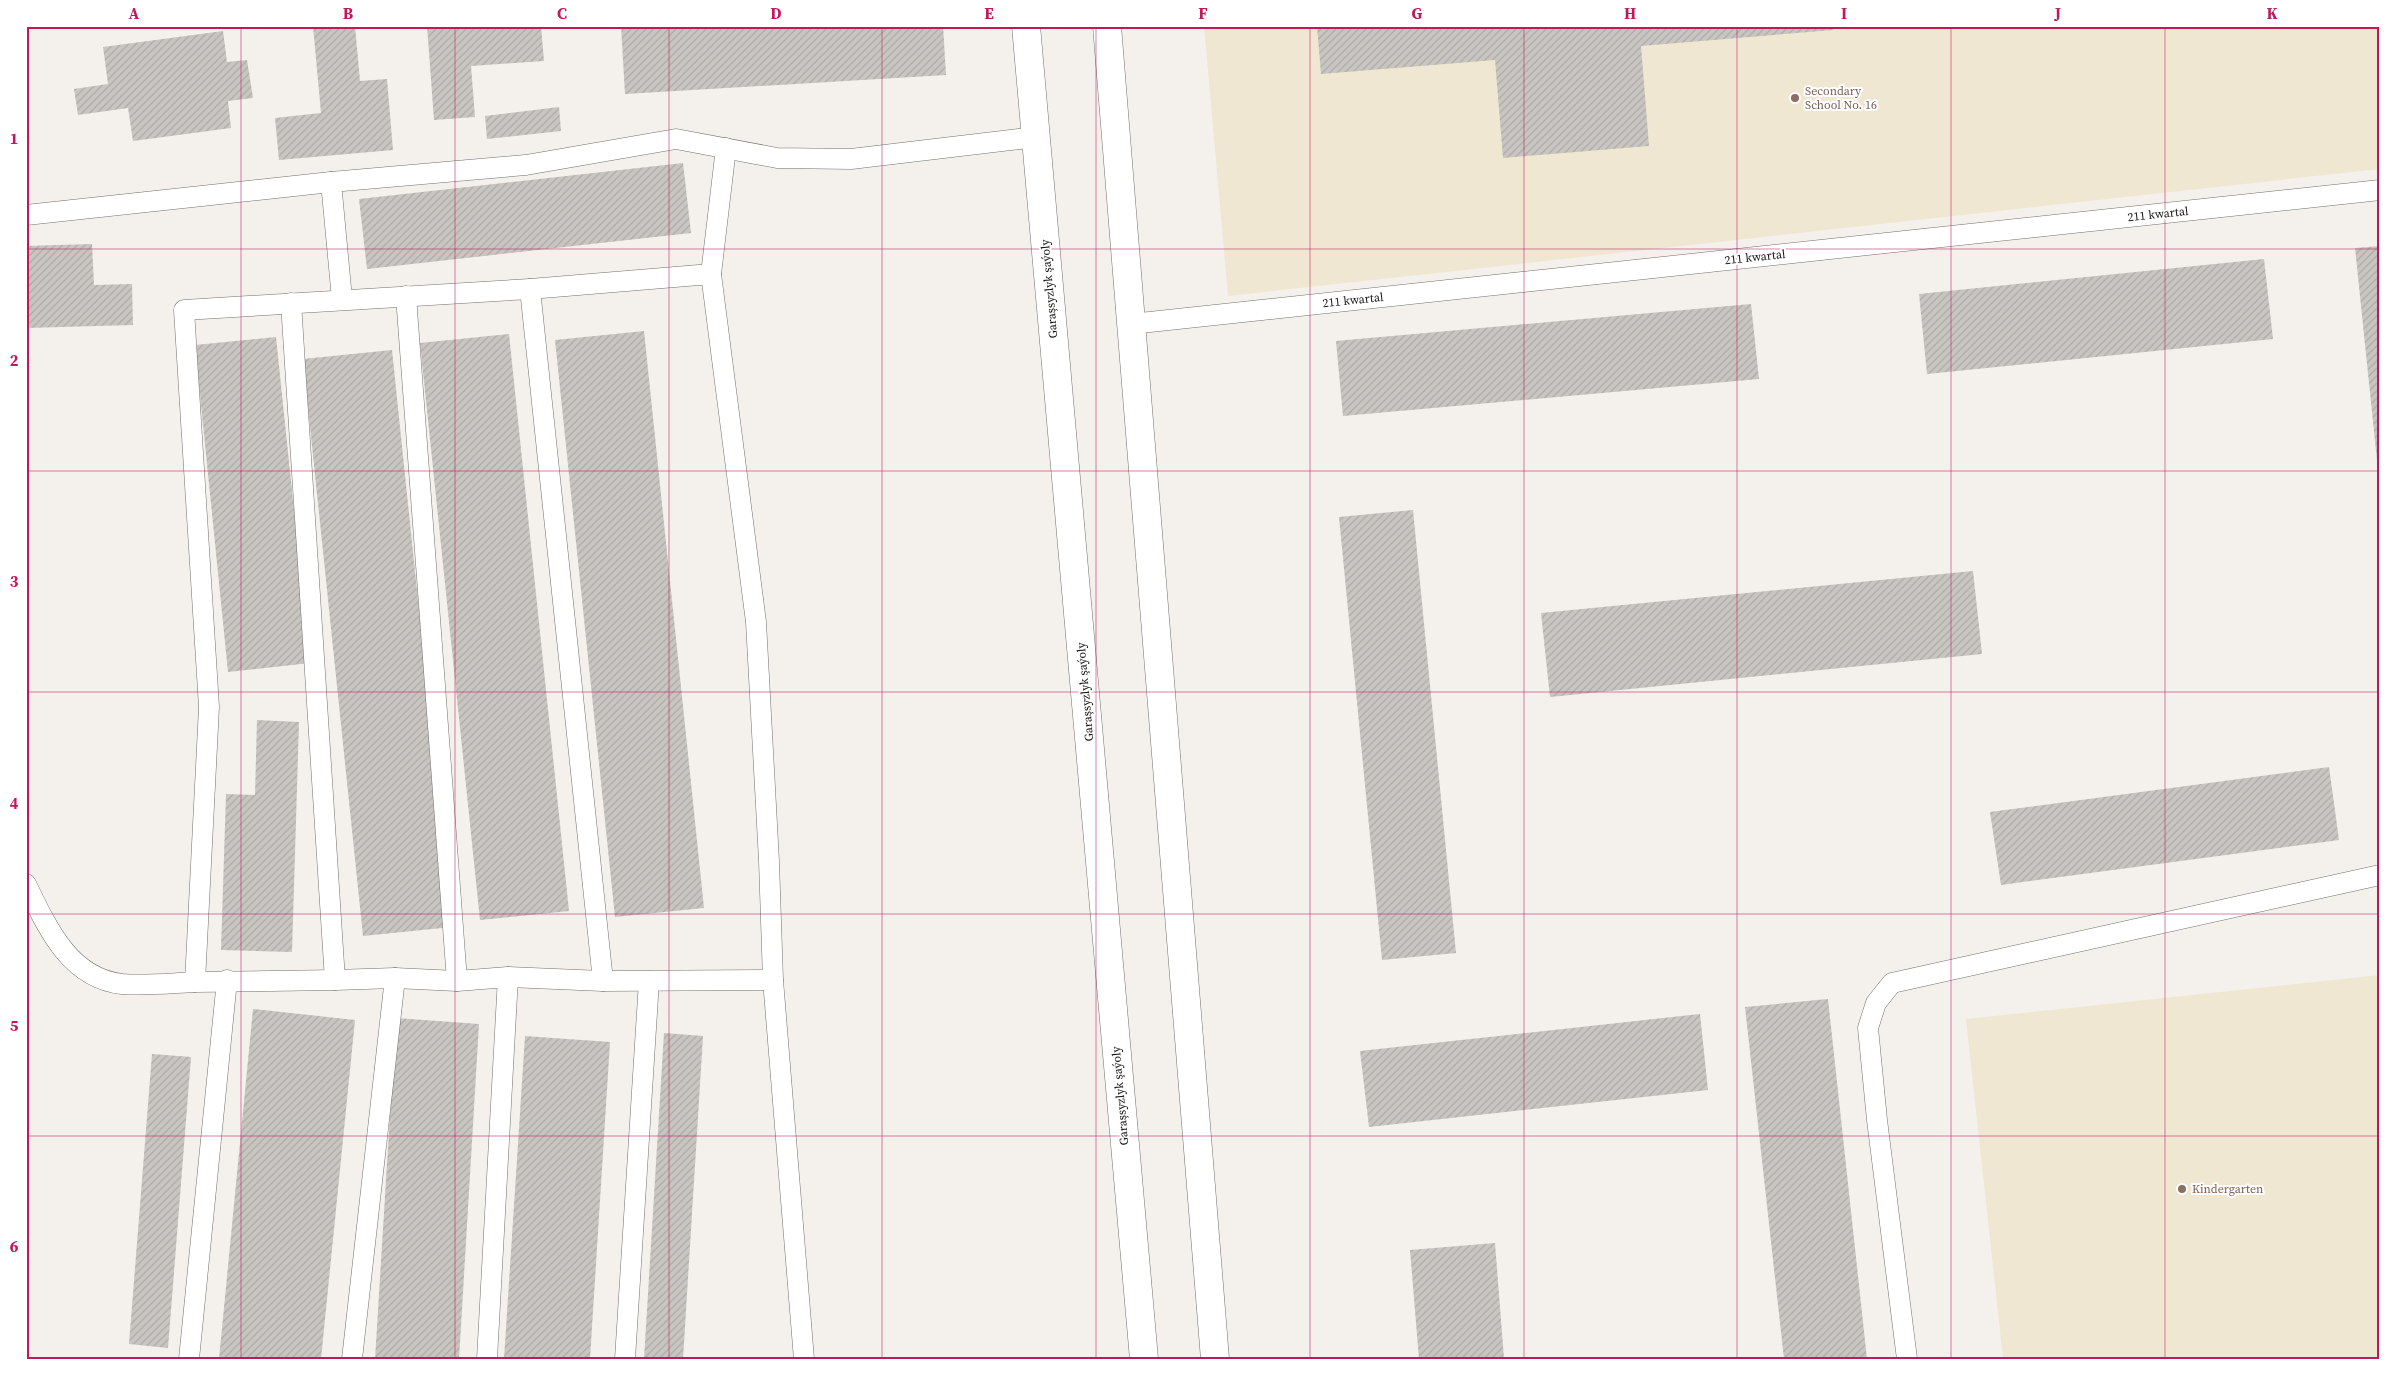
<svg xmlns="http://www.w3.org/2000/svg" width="2406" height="1385" viewBox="0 0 2406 1385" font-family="'Source Serif 4',serif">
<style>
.education{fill:#f0e7d2}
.building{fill:url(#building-hatch)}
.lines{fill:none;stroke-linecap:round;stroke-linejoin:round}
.lane-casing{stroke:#73706d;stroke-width:21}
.secondary-casing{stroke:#73706d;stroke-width:29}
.lane{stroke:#fff;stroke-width:20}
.secondary{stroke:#fff;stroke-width:28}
.grid{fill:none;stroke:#c2185b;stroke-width:1;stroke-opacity:0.55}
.education-dot{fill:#8d6e63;stroke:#fff;stroke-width:2}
.labels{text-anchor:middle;stroke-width:4;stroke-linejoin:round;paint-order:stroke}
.education-label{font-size:12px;fill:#785e54;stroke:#fff;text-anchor:start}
.street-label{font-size:12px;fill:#151412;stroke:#fff}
.neatline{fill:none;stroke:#c2185b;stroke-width:2}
.grid-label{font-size:16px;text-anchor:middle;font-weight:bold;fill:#c2185b}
</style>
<defs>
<pattern id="building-hatch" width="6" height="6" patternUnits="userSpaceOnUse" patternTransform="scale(1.25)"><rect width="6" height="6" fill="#c9c6c2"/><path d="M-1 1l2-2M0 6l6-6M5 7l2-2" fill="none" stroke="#aca9a6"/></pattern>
</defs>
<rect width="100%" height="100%" fill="#f4f1ed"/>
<g class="education">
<polygon points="1204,26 2380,26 2380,169 1228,296"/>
<polygon points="2380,975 2380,1359 2003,1359 1966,1019"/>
</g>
<g class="building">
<polygon points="313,26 355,26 360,81 387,79 393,150 279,160 275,118 321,113"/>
<polygon points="427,26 541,26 544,61 471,66 475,117 434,120"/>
<polygon points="621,26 943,26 946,75 625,94"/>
<polygon points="1317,26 1833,26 1833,30 1641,46 1649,146 1503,158 1495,60 1321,74"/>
<polygon points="223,31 227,62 247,60 253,98 228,101 231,128 133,141 128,108 78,115 74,89 108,84 103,47"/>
<polygon points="559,107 561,131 487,139 485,116"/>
<polygon points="683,163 691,233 367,269 359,199"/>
<polygon points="92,244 94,285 132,284 133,325 26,328 26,246"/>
<polygon points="2380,246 2380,470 2378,470 2355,248"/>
<polygon points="2264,259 2273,339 1927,374 1919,294"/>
<polygon points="1751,304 1759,379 1343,416 1336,341"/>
<polygon points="644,331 704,908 615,917 555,340"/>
<polygon points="509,334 569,911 480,920 420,343"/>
<polygon points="276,337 310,663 228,672 195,345"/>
<polygon points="392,350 452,927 363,936 303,359"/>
<polygon points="1413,510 1456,953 1382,960 1339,517"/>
<polygon points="1973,571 1982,654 1550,697 1541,613"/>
<polygon points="257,720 299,722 292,952 221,950 226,794 255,795"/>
<polygon points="2329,767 2339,840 2001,885 1990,812"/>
<polygon points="1828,999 1867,1359 1784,1359 1745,1007"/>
<polygon points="253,1009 355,1020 321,1359 219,1359"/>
<polygon points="1700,1014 1708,1090 1369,1127 1360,1051"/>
<polygon points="396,1018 479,1024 459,1359 375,1359"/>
<polygon points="664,1033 703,1036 683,1359 644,1359"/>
<polygon points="525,1036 610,1042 590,1359 504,1359"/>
<polygon points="152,1054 191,1057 168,1348 129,1344"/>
<polygon points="1495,1243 1504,1359 1419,1359 1410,1250"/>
</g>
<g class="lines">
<defs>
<g id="lane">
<polyline points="26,215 331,182"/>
<polyline points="711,274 726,148"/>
<polyline points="530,289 603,981 773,980"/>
<polyline points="406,296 457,981 508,977 603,981"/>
<polyline points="342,299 331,182 526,165 676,139 777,158 851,159 1036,137"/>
<polyline points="291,303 335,980 395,978 457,981"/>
<polyline points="1131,324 2380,190"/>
<path d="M26 884C47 927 69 978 122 984 146 986 172 983 195 982"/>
<polyline points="335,980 195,982 209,707 184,310 530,289 711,274 756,622 769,861 773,980 804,1359"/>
<polyline points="189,1359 227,980"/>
<polyline points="352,1359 395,978"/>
<polyline points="487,1359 508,977"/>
<polyline points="625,1359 649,981"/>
<polyline points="1907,1359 1877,1120 1868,1028 1876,1003 1892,983 2380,875"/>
</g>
<g id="secondary">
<polyline points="1026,26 1144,1359"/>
<polyline points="1107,26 1215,1359"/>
</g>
</defs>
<use href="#lane" class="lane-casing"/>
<use href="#secondary" class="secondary-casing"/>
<use href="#lane" class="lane"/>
<use href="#secondary" class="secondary"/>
</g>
<path class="grid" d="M241 26V1359M455 26V1359M669 26V1359M882 26V1359M1096 26V1359M1310 26V1359M1524 26V1359M1737 26V1359M1951 26V1359M2165 26V1359M26 249H2380M26 471H2380M26 692H2380M26 914H2380M26 1136H2380"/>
<g class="education-dot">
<circle cx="1795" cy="98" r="5"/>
<circle cx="2182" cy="1189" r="5"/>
</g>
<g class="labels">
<g class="education-label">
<text x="1805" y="95">Secondary<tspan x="1805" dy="14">School No. 16</tspan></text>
<text x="2192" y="1193">Kindergarten</text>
</g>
<g class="street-label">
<text transform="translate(2158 214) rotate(-6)" y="4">211 kwartal</text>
<text transform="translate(1755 257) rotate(-6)" y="4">211 kwartal</text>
<text transform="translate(1049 289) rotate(-95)" y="4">Garaşsyzlyk şaýoly</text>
<text transform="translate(1353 300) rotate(-6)" y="4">211 kwartal</text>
<text transform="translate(1085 692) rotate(-95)" y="4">Garaşsyzlyk şaýoly</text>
<text transform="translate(1120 1096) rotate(-95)" y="4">Garaşsyzlyk şaýoly</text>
</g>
</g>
<rect width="2406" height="1385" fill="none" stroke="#ffffff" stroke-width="55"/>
<rect x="28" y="28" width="2350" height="1330" class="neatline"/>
<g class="grid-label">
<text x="134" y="19">A</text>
<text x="348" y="19">B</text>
<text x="562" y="19">C</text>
<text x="776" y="19">D</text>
<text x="989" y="19">E</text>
<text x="1203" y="19">F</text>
<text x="1417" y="19">G</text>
<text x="1630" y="19">H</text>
<text x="1844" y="19">I</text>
<text x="2058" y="19">J</text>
<text x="2272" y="19">K</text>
<text x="14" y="144">1</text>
<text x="14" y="366">2</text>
<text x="14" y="587">3</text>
<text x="14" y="809">4</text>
<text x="14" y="1031">5</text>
<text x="14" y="1252">6</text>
</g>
</svg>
